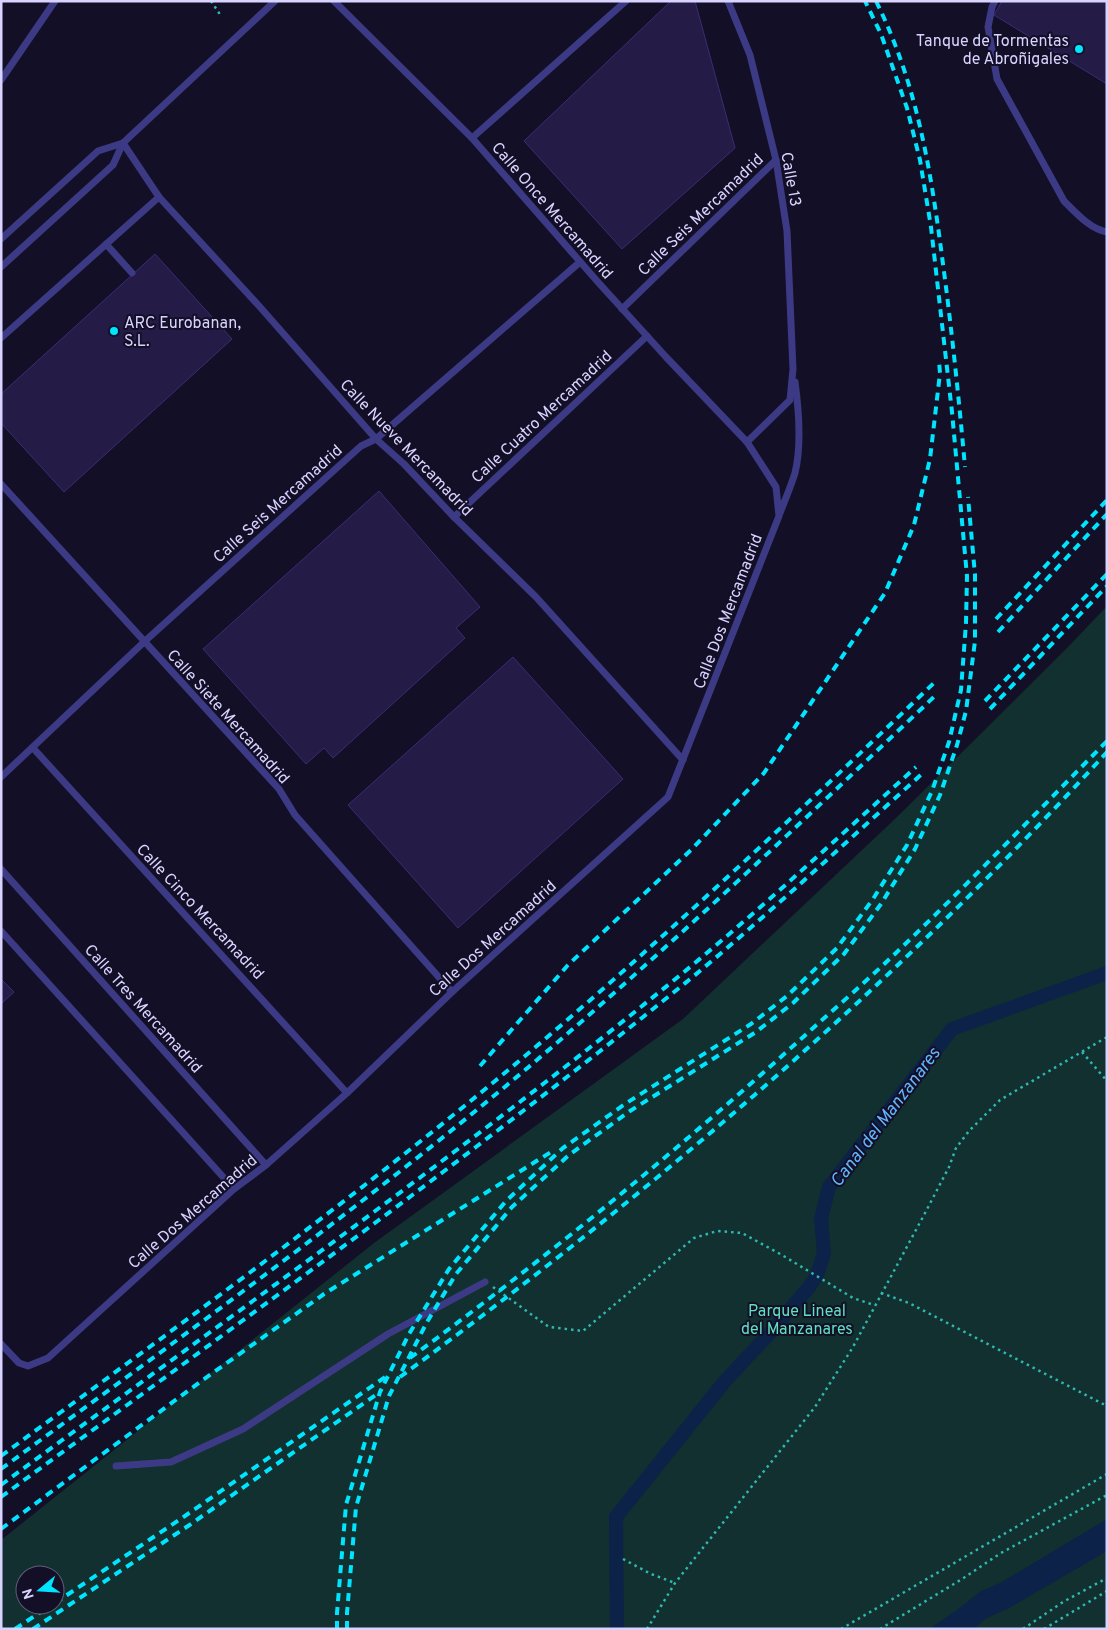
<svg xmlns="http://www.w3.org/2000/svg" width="1108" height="1630" viewBox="0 0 1108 1630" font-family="Overpass,sans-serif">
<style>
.green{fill:#12302f;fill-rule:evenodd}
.water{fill:#0c2248}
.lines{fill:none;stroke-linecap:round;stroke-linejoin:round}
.canal{stroke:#0c2248;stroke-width:14}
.building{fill:#241b47;stroke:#3b2d73}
.path{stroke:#2fb8b0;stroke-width:2.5;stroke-dasharray:2.5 4;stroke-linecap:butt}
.service{stroke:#3d3a85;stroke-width:7}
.rail{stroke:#00e5ff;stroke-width:4;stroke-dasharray:8 6;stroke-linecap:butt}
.poi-dot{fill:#00e5ff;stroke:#130f26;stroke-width:2}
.labels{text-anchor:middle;stroke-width:4;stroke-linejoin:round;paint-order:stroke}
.poi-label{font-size:16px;fill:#d9d4ff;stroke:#130f26;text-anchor:end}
.street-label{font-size:16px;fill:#d9d4ff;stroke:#130f26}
.park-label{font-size:16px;fill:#5fe0c0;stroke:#130f26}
.water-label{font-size:18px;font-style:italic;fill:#62b6ff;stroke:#130f26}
</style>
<rect width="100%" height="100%" fill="#130f26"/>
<path class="green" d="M1107 606V1629H1V1540L374 1243 683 1019 897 817 1068 647ZM25 1575H55V1605H25Z"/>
<polygon class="water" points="1107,1519 1107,1551 1009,1608 985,1619 974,1629 929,1629 961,1607 981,1591 1000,1583"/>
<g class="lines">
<polyline class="canal" points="617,1629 616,1517 725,1381 769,1334 810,1286 817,1275 824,1253 821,1219 829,1187 952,1029 1107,973"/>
</g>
<g class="building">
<polygon points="671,1 695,1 735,148 622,249 524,141"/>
<polygon points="1002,1 1107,1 1107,84 994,15"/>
<polygon points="155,254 232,339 64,492 1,423 1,394"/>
<polygon points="379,491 480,607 456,628 465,638 333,758 324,748 306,764 203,649"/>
<polygon points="513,657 623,779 458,928 348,805"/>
<polygon points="1,979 14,992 1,1004"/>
</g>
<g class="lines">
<g class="path">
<polyline points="211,1 221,16"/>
<polyline points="1082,1052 1107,1081"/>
<polyline points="493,1287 549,1327 583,1331 694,1238 717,1231 742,1233 782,1255 853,1298 874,1305"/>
<polyline points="881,1293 909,1303 1107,1406"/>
<polyline points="623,1559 651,1574 675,1583"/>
<polyline points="647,1629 675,1583 815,1407 853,1347 924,1215 949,1167 956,1148 969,1131 1000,1100 1107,1037"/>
<polyline points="841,1629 1107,1474"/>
<polyline points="880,1629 962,1579 1001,1553 1107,1495"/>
<polyline points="1023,1629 1063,1602 1107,1578"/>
<polyline points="1044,1629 1107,1591"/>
</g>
<g class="service">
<polyline points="728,1 750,55 776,160 787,231 793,369 790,400 747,442"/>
<path d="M995 1 992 7 988 27 997 79 1064 201C1076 213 1090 229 1107 232"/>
<polyline points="1,80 55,1"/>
<polyline points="472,138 626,1"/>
<polyline points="123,143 159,197 260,307 376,439 404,464 454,517 536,597 683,760"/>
<polyline points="1,239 98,151 123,143"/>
<polyline points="106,244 132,273"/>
<polyline points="1,267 113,165 123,143 275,1"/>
<polyline points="622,309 776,160"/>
<polyline points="1,338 159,197"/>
<polyline points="1,484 279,789 295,815 452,992"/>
<path d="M780 513C785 500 791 486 795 473 802 444 799 411 795 382"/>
<polyline points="454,517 647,336"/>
<polyline points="33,748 347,1093"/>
<polyline points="1,777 144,642 361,446 376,439 580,262"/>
<polyline points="1,869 266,1165"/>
<polyline points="1,931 234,1189"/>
<polyline points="1,1344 19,1363 28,1366 48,1358 234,1189 266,1165 347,1093 452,992 668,797 779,516 776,487 747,442 666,357 597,281 472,138 334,1"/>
<polyline points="116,1466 171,1462 243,1429 388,1334 485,1282"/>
</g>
<g class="rail">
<path d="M876 1C918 86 931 172 943 264 952 332 959 400 965 467"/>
<polyline points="996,619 1107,500"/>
<polyline points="998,632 1107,514"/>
<polyline points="985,701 1107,574"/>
<polyline points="990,709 1107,586"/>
<polyline points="480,1066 568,965 692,849 764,773 885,593 914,525 930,459 940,373 939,361"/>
<path d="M410 1358C550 1255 684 1145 812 1029 841 1003 871 977 899 950 970 882 1038 811 1107 741"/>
<path d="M400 1377C654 1191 895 985 1107 752"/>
<path d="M1 1456C178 1326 357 1197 525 1056 667 936 802 809 936 681"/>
<path d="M1 1469C180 1338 361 1208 531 1065 671 946 804 820 937 694"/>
<path d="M1 1485C230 1316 464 1152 684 972 764 906 840 836 916 767"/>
<path d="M1 1497C232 1328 466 1161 689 980 769 914 845 843 923 773"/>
<polyline points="1,1529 200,1382 324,1294 551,1152"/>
<polyline points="55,1603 182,1518 388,1375"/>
<polyline points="15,1629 51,1605"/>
<polyline points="33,1629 188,1526 380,1392"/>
<polyline points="337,1629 337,1613 346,1505 380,1392 409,1334 449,1269 506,1201 563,1148 625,1104 751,1024 787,996 837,948 873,899 907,845 932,791 949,742 961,690 966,623 967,576 952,412 931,227 920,160 907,108 881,34 865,1"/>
<polyline points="347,1629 347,1613 356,1507 389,1396 427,1322 456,1274 512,1207 569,1155 630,1111 756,1032 793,1003 844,954 881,904 915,849 940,795 957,745 966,711 975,641 975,575 968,497"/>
</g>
</g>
<g class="poi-dot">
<circle cx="1079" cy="49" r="5"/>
<circle cx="114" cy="331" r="5"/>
</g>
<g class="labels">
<g class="poi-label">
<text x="1069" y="46">Tanque de Tormentas<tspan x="1069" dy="18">de Abroñigales</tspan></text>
<text x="124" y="328" text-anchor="start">ARC Eurobanan,<tspan x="124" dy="18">S.L.</tspan></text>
</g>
<g class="street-label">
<text transform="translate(792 179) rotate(80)" y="6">Calle 13</text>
<text transform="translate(553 210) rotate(49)" y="6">Calle Once Mercamadrid</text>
<text transform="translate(700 214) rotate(-44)" y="6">Calle Seis Mercamadrid</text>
<text transform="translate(541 416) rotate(-43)" y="6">Calle Cuatro Mercamadrid</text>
<text transform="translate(407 447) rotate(46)" y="6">Calle Nueve Mercamadrid</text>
<text transform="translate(277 503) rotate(-42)" y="6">Calle Seis Mercamadrid</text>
<text transform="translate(727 611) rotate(-69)" y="6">Calle Dos Mercamadrid</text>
<text transform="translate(229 716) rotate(48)" y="6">Calle Siete Mercamadrid</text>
<text transform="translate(201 911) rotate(47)" y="6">Calle Cinco Mercamadrid</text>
<text transform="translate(492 938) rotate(-42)" y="6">Calle Dos Mercamadrid</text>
<text transform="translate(144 1008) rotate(48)" y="6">Calle Tres Mercamadrid</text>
<text transform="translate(192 1211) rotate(-41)" y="6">Calle Dos Mercamadrid</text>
</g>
<g class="park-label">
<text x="797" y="1316">Parque Lineal<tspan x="797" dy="18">del Manzanares</tspan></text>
</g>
<g class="water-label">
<text transform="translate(885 1117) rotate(-53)" y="6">Canal del Manzanares</text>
</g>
</g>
<rect width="1108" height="1630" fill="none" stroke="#d9d4ff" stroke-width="5"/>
<g transform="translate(40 1590) rotate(252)"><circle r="24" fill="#130f26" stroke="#625e7d"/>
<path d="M0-4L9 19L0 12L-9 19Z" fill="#00e5ff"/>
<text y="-8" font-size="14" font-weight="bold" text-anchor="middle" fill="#d9d4ff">N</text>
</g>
</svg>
